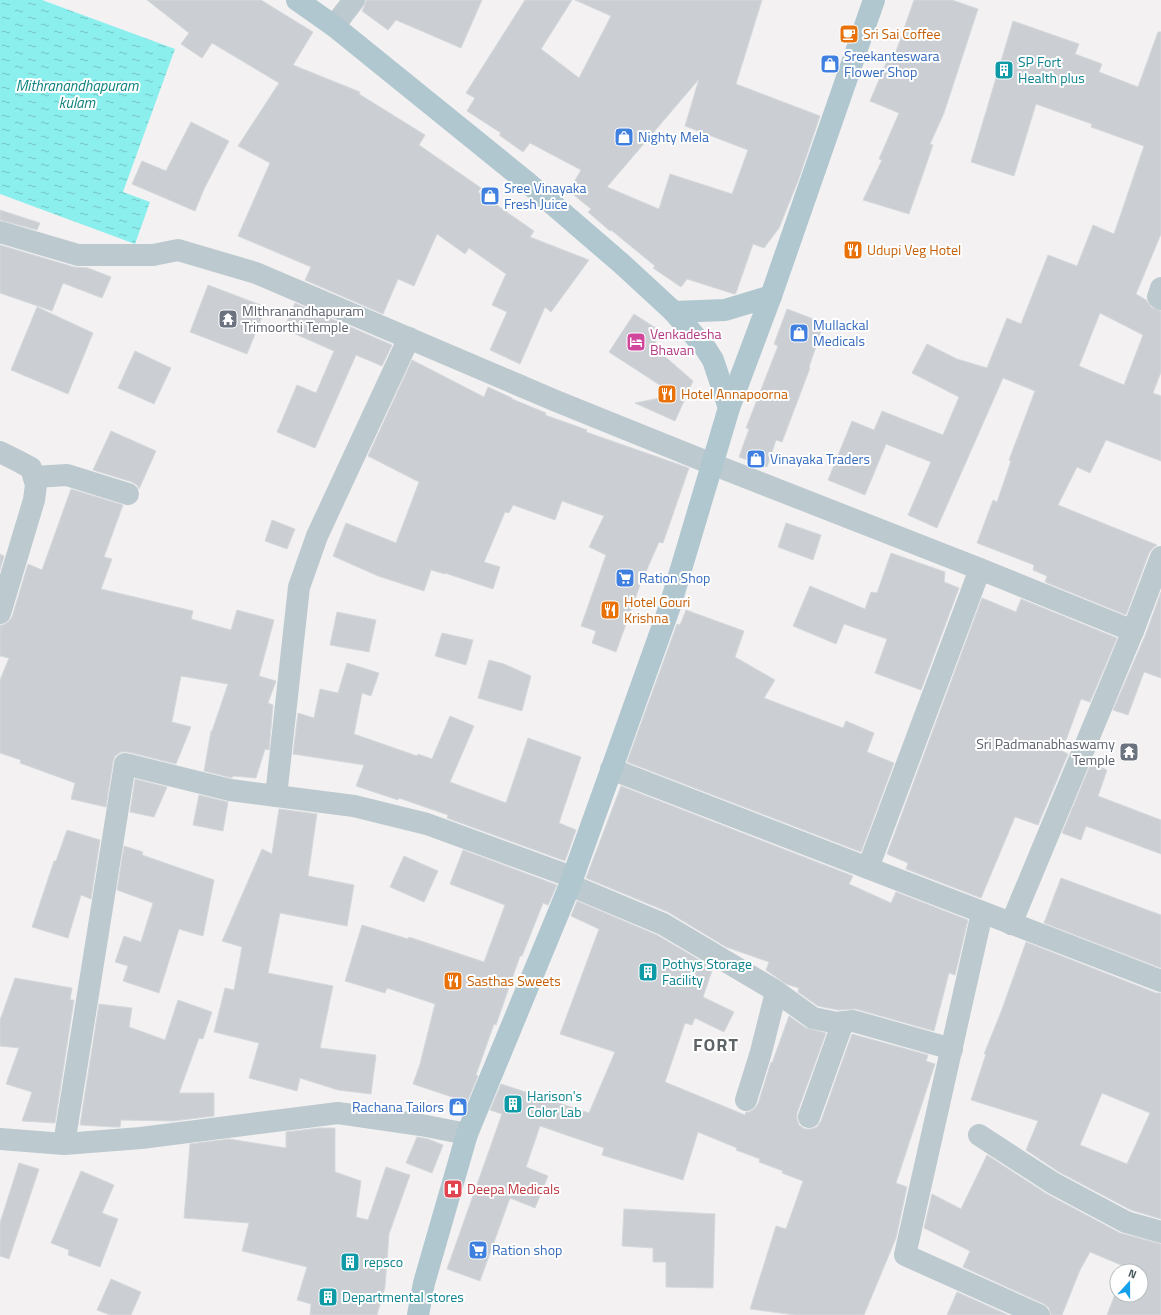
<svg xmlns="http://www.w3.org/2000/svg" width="1161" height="1315" viewBox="0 0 1161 1315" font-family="'Titillium Web',sans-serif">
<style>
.water{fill:url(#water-ripples)}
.building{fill:#cbcfd3;stroke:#d5d9dc;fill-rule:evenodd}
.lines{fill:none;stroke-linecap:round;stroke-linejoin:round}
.minor{stroke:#bcc9ce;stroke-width:22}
.major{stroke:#b0c7d0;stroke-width:22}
.labels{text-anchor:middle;stroke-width:4;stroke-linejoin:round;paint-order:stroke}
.food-label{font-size:14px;fill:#c56008;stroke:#fff;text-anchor:start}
.shop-label{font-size:14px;fill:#366cbe;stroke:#fff;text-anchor:start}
.culture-label{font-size:14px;fill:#0d838f;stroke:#fff;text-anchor:start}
.worship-label{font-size:14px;fill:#5b616d;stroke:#fff;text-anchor:start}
.hotel-label{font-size:14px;fill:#b23c85;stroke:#fff;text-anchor:start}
.health-label{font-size:14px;fill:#be3a42;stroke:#fff;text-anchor:start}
.water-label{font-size:15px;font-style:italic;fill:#0b8280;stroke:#fff}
.district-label{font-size:18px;font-weight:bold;letter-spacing:1px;fill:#5d6366;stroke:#fff}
</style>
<defs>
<pattern id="water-ripples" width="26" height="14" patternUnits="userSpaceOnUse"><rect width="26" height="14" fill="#8befee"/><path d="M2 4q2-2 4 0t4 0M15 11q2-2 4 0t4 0" fill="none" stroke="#74c5c4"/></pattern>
</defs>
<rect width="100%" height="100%" fill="#f3f1f2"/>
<polygon class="water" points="0,0 42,0 175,49 123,192 150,202 135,244 0,194"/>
<g class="building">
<polygon points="147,0 261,0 313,32 293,65 360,92 359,94 425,135 419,145 481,188 478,192 534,231 530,237 589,260 551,312 545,307 520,364 490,350 507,312 492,305 506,274 469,248 465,254 437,234 414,286 398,279 383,314 305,280 311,267 238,236 270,163 238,146 279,83 212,43 202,58 181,44 189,33"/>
<polygon points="366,0 482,0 461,48 396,20 388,30 362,11 364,7"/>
<path d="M525 0H572L541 49 579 78 611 16 575 0H762L736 84 820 116 798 181 779 228 764 248 753 244 736 293 734 294 687 279 681 287 653 268 655 266 611 230 610 231 588 212 591 209 569 191 581 170 530 143 523 152 499 135 501 133 467 111 475 98 466 93ZM699 79 685 126 748 150 732 194 670 174 659 209 607 187Z"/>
<polygon points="914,0 952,0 978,9 944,113 930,144 933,145 909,214 863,200 882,160 879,159 899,113 870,101 887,61 892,63"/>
<path d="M1013 21 1079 44 1075 54 1102 64 1099 72 1138 87 1158 32H1161V234L1136 294 1146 300 1151 307 1161 311V372L1153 393 1161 396V461L1106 440 1090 473 1077 467 1058 505 1157 545 1153 548 1149 553 1126 615 1045 582 1047 576 1033 570 1034 565 977 543 993 500 997 502 1011 461 1009 460 1035 391 1003 378 937 528 908 515 931 462 886 444 865 495 828 480 852 421 874 430 882 411 943 435 959 397 912 373 927 344 957 359 987 368 1007 318 1021 324 1048 255 1077 266 1093 225 1114 234 1144 146 1091 127 1092 124 1036 104 1014 176 971 162ZM1100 313 1143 335 1124 385 1079 366Z"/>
<polygon points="191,122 229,141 204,189 195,211 132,184 142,161 166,171"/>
<polygon points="0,210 40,223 37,230 0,220"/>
<polygon points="0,245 74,267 88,268 111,277 102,298 63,283 52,311 0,293"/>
<polygon points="208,285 266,307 247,354 190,332"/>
<polygon points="295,303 392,345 382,366 356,355 315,448 277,432 297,385 316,393 334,351 284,329"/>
<polygon points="37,307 93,333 68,394 11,370"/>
<polygon points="787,309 824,323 809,367 810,368 782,442 776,440 767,467 739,457 749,429 746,428 778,346 774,344"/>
<polygon points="634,314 662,332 653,346 693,381 675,421 635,403 675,395 609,352"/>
<polygon points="135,351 171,368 154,404 118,388"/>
<polygon points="412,360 484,397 488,387 512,398 512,399 546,413 545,415 587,430 586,432 689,468 663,543 659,542 640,585 616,652 592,643 596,631 581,626 606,555 589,547 604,516 562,501 555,520 513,505 509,513 505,512 484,562 500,567 493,589 445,573 445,574 431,570 424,591 378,576 333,556 346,523 396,543 419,482 368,456"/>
<polygon points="111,431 156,451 139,489 137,485 132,482 93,470"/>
<polygon points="71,489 123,505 104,557 112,559 101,589 193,611 191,619 231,630 237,610 274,620 259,676 276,681 268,703 273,705 269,750 265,749 256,778 233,776 232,778 204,771 211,731 212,731 228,684 181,676 172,721 172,722 191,727 176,764 128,752 121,752 115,756 113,762 106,807 71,799 75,783 20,763 21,760 0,753 0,680 9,658 0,656 0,625 3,625 8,622 12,617 28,564 42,570"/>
<polygon points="272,520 295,529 287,549 265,541"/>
<polygon points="786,523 821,535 813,560 778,547"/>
<polygon points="891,553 945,572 944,582 959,588 921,690 875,673 887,639 844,624 836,644 793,626 810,586 865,609 871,592 877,593"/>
<polygon points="0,554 4,556 0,570"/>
<polygon points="1161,592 1161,678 1144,672 1128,715 1113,710 1145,636"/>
<polygon points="982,598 1016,612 1021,599 1117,638 1090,702 1081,699 1062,751 1068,754 1038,825 1015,817 981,898 906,869 908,863 887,854"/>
<polygon points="686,610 744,631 735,657 775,680 764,698 843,728 846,721 874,733 867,752 894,763 861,852 627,762 677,624 680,625"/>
<polygon points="337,612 376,620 369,652 330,645"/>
<polygon points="442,633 473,640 466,665 435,656"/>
<polygon points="489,660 504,664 531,676 522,711 478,698"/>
<polygon points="347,663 379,673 371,696 362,693 354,734 417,756 418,754 432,759 450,716 474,726 450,782 506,803 528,738 581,757 559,823 576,830 565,861 447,818 448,815 399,798 398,800 356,786 364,765 293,754 298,713 314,718 320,689 338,693"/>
<polygon points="1091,763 1107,770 1098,796 1161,820 1161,854 1086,826 1081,840 1062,833"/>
<polygon points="135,779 167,787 154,817 130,812"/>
<polygon points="621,786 853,876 849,884 891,903 896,892 968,920 955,975 949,973 934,1031 856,1009 838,1010 818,1006 798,992 799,988 786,984 766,970 769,962 726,947 668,912 586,878"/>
<polygon points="199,795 228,802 223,831 193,825"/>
<polygon points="279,809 317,814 308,876 354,885 347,926 280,913 268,973 333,986 320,1048 376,1055 371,1094 338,1090 300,1078 297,1091 249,1078 259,1043 214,1032 225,988 234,990 242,947 222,941 262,849 272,854"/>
<polygon points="67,830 100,840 91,899 81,895 68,938 32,927 54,861 56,861"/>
<polygon points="124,846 143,852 142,855 214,880 203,936 179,929 159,993 123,981 128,966 115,962 124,936 141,942 153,903 117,890"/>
<polygon points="463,850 557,885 548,905 543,903 522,956 520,956 496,1025 494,1024 476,1075 478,1076 467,1102 413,1084 420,1064 435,1004 387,988 385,993 345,981 362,925 408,939 409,937 484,962 505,905 450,884"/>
<polygon points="404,856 438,871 424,902 390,887"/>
<polygon points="1061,878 1161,915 1161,968 1044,923"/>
<polygon points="577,901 657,935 713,968 703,997 734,1012 724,1032 695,1018 692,1025 685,1023 665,1082 745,1115 746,1112 749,1112 754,1109 758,1104 771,1062 772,1063 789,1016 806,1028 826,1033 797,1113 797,1119 799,1125 805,1129 811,1129 817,1127 821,1121 852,1034 928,1055 926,1061 935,1064 896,1183 907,1187 896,1238 864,1315 795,1315 750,1309 776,1226 786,1229 803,1181 782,1173 783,1171 759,1162 760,1159 736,1150 737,1148 698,1132 683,1180 602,1155 604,1148 540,1126 526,1167 548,1176 535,1208 510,1198 480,1281 447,1269 502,1114 490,1110 501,1084 589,1113 615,1052 560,1034 599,929 571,916"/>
<path d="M1026 942 1156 993H1161V1219L1131 1210 1059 1172 1026 1150 1038 1121 971 1100 986 1054H984L1001 1012ZM1102 1093 1150 1113 1127 1164 1080 1145Z"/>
<polygon points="15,978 72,988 70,1000 74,1000 55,1123 22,1121 32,1092 6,1084 19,1048 0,1046 0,1020"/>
<polygon points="178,1000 212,1012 203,1039 199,1038 179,1093 214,1093 214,1116 173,1121 121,1120 120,1127 115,1127 80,1125 99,1004 132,1008 129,1027 165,1040"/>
<polygon points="319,1128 335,1128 335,1172 361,1181 356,1217 368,1220 386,1167 410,1175 389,1234 385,1287 377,1315 310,1315 311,1304 297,1300 307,1267 242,1251 249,1223 184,1218 190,1144 229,1139 286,1148 286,1132"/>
<polygon points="417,1137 428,1139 443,1145 432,1173 406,1163"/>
<polygon points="987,1155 1047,1194 1120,1233 1161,1244 1161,1315 1107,1315 1117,1289 1117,1295 1141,1295 1141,1271 1124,1271 1126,1267 1090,1252 1080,1270 1062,1315 1051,1315 1049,1308 1044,1304 963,1267 970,1251 924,1228 932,1194 961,1209"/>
<polygon points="19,1163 39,1169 9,1259 0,1256 0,1223"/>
<polygon points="81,1171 114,1185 102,1213 118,1219 100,1267 68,1255 69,1250 51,1243"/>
<polygon points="624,1209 715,1214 713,1288 666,1287 666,1262 653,1262 653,1248 622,1246"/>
<polygon points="111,1279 141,1292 131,1315 110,1315 97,1310"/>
<polygon points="957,1292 1008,1315 947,1315"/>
</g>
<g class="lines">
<g class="minor">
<polyline points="334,26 354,0"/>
<polyline points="0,232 78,255 153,255 178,250 256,273 556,401 712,464 980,569 1133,631"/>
<polyline points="1161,288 1158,297 1161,299"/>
<polyline points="0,452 18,461 31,468 36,485 34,500 0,613"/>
<polyline points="34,477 67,475 128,494"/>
<polyline points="611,769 1161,981"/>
<polyline points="276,796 299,587 317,536 409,338"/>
<polyline points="868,868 980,569"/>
<polyline points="570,885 663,924 774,990 813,1018 837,1023 853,1021 952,1049"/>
<polyline points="982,913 905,1255 1039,1315"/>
<polyline points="1011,924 1133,631 1161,557"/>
<polyline points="746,1100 761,1052 776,992"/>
<polyline points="809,1117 843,1022"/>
<polyline points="979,1135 1053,1183 1126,1222 1161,1232"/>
<polyline points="0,1139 64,1144 141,1138 338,1113 421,1125 467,1134"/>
<polyline points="64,1144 125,764 230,790 354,806 427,824 572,877"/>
</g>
<g class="major">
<polyline points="297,0 334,26 528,183 622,264 674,312 725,310 771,296"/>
<polyline points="674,312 706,349 713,360 729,408"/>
<polyline points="418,1315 424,1283 467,1134 570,885 670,606 729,408 771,296 874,0"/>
</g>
</g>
<defs>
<symbol id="cafe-square" viewBox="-11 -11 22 22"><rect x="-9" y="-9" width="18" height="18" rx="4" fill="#e8710a" stroke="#fff"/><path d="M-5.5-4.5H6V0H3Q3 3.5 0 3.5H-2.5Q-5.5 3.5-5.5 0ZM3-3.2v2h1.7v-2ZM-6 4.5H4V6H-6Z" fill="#fff"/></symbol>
<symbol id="shop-square" viewBox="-11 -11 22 22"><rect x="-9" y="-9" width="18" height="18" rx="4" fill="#3f7fe0" stroke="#fff"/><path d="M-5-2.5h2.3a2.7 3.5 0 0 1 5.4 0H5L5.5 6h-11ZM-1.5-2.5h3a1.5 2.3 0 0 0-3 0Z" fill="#fff"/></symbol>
<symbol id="building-square" viewBox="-11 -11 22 22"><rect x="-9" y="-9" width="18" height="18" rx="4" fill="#0f9aa8" stroke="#fff"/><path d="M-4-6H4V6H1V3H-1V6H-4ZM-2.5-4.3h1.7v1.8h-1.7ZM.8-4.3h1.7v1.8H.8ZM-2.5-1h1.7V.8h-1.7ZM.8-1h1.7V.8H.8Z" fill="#fff"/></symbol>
<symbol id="restaurant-square" viewBox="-11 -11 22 22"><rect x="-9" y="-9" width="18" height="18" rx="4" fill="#e8710a" stroke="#fff"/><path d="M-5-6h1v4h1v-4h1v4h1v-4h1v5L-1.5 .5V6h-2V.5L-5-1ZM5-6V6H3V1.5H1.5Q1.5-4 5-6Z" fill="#fff"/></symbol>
<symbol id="temple-square" viewBox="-11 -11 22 22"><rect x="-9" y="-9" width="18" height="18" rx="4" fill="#6b7280" stroke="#fff"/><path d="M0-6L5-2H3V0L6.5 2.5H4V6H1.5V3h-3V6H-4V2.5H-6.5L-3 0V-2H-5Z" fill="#fff"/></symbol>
<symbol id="hotel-square" viewBox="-11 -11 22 22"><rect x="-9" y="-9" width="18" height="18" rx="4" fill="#d1479c" stroke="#fff"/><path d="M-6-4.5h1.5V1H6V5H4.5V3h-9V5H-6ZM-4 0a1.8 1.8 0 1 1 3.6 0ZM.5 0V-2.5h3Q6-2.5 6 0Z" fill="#fff"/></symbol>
<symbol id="supermarket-square" viewBox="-11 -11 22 22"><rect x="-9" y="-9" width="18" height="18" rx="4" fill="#3f7fe0" stroke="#fff"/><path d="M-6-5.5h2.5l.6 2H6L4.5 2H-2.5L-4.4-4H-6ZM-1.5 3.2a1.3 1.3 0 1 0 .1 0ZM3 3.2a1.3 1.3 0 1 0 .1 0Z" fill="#fff"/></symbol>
<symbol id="hospital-square" viewBox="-11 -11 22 22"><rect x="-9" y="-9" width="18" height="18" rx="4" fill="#e0444e" stroke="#fff"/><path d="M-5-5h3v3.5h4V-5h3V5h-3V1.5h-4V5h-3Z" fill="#fff"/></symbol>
</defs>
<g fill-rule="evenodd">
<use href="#cafe-square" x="838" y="23" width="22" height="22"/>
<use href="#shop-square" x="819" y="53" width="22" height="22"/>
<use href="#building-square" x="993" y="59" width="22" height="22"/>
<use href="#shop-square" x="613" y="126" width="22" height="22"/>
<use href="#shop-square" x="479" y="185" width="22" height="22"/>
<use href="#restaurant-square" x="842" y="239" width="22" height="22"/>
<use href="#temple-square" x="217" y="308" width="22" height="22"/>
<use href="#shop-square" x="788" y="322" width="22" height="22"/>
<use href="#hotel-square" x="625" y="331" width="22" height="22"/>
<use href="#restaurant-square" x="656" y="383" width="22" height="22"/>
<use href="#shop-square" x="745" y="448" width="22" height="22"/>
<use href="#supermarket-square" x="614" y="567" width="22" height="22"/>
<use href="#restaurant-square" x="599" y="599" width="22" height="22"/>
<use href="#temple-square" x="1118" y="741" width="22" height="22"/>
<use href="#building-square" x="637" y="961" width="22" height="22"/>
<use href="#restaurant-square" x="442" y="970" width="22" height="22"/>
<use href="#building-square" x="502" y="1093" width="22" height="22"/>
<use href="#shop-square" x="447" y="1096" width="22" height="22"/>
<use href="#hospital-square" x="442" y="1178" width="22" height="22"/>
<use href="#supermarket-square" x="467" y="1239" width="22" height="22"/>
<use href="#building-square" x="339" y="1251" width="22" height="22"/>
<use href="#building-square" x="317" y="1286" width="22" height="22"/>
</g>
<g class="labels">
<g class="food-label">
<text x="863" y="39">Sri Sai Coffee</text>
<text x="867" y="255">Udupi Veg Hotel</text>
<text x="681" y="399">Hotel Annapoorna</text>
<text x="624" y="607">Hotel Gouri<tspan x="624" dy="16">Krishna</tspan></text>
<text x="467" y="986">Sasthas Sweets</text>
</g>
<g class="shop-label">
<text x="844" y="61">Sreekanteswara<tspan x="844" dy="16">Flower Shop</tspan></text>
<text x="638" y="142">Nighty Mela</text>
<text x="504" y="193">Sree Vinayaka<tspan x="504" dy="16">Fresh Juice</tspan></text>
<text x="813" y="330">Mullackal<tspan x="813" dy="16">Medicals</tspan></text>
<text x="770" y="464">Vinayaka Traders</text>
<text x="639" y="583">Ration Shop</text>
<text x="444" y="1112" text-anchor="end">Rachana Tailors</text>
<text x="492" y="1255">Ration shop</text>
</g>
<g class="culture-label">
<text x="1018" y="67">SP Fort<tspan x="1018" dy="16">Health plus</tspan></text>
<text x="662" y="969">Pothys Storage<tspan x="662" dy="16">Facility</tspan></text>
<text x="527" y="1101">Harison's<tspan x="527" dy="16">Color Lab</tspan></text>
<text x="364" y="1267">repsco</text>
<text x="342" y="1302">Departmental stores</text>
</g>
<g class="worship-label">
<text x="242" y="316">MIthranandhapuram<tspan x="242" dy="16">Trimoorthi Temple</tspan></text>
<text x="1115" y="749" text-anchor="end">Sri Padmanabhaswamy<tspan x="1115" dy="16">Temple</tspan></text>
</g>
<g class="hotel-label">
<text x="650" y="339">Venkadesha<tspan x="650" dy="16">Bhavan</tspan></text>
</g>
<g class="health-label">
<text x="467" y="1194">Deepa Medicals</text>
</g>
<g class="water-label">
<text x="77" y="91">Mithranandhapuram<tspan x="77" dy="17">kulam</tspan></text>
</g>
<g class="district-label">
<text x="716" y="1051">FORT</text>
</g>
</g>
<g transform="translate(1129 1283) rotate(21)"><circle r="19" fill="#ffffff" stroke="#b6bdbf"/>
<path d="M0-3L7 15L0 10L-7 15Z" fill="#14a1ea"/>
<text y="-6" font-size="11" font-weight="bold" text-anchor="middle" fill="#48595f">N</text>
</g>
</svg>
